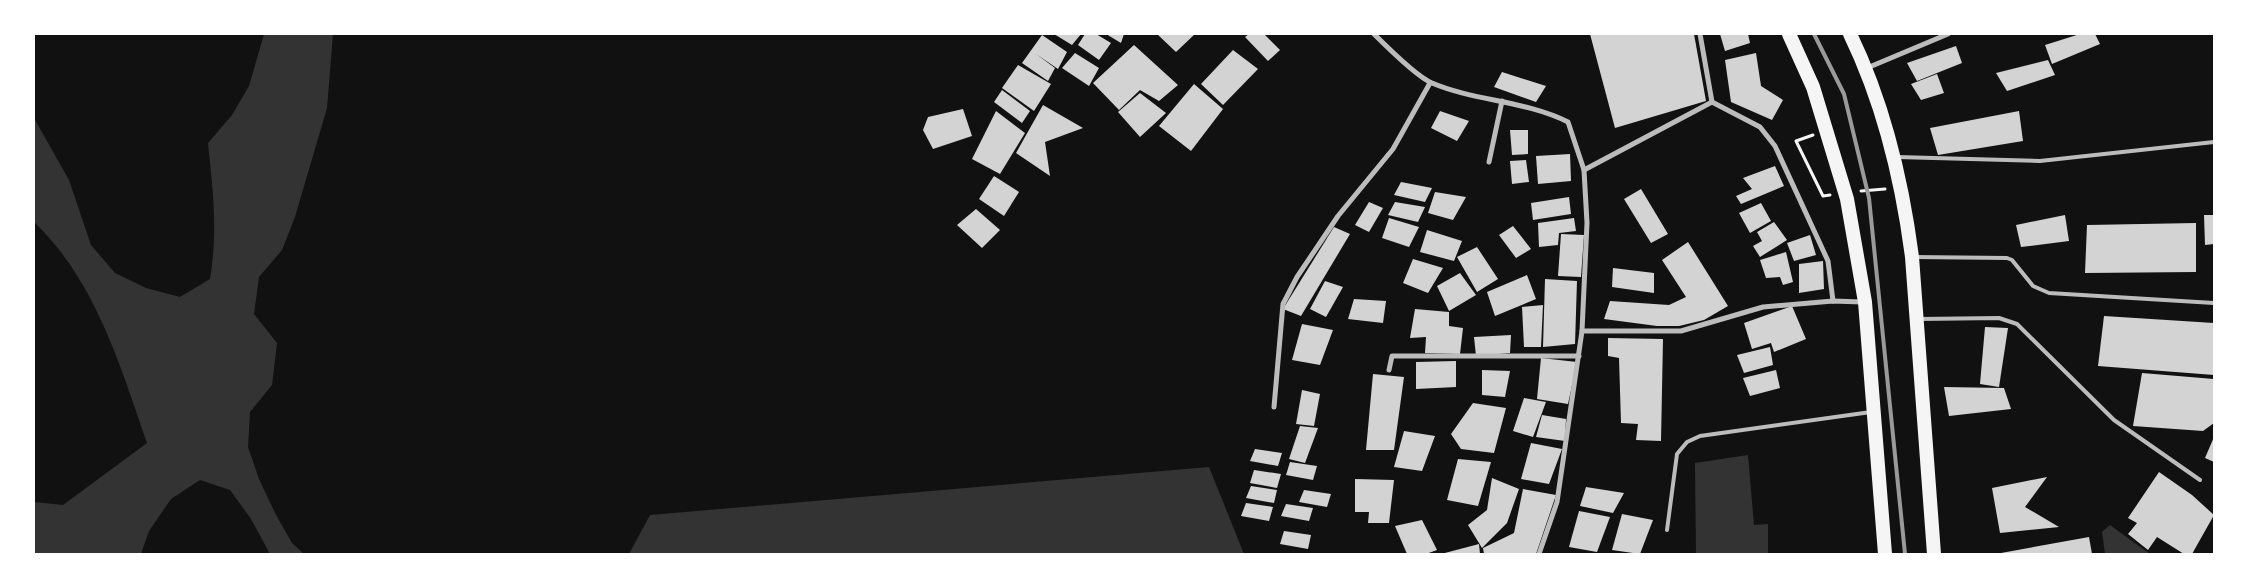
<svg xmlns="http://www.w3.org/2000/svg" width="2248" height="588" viewBox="0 0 2248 588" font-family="Cabin,sans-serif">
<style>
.water{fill:#333}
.building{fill:#d3d3d3}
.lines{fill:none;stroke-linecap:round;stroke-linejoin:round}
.path{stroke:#f5f5f5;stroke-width:3}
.service{stroke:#bcbcbc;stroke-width:4}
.minor{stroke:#bcbcbc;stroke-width:5}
.trunk{stroke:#f5f5f5;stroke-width:14}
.rail{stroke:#9a9a9a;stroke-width:4}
</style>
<rect width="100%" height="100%" fill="#111"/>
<g class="water">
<path d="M264 34H333L327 108 295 217 282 250 259 277 254 314 277 343 272 385 250 412 248 447 259 479 275 513 292 543 304 554H270L251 519 230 490 200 480 171 499 149 531 141 554H34V502L63 505 147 443C120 365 95 280 34 222V118L69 180 91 245 115 273 146 288 180 297 210 279C218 230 213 192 208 143L232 115 249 86Z"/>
<polygon points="1748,455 1754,525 1768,524 1768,554 1696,554 1695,463"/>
<polygon points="1209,467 1244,554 629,554 650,515"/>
<polygon points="2110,525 2150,554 2105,554 2102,532"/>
</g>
<g class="building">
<polygon points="1054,34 1081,34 1072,45"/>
<polygon points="1085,34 1096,34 1111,43 1099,60 1078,45"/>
<polygon points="1106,34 1124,34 1121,43"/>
<polygon points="1157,34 1195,34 1176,52"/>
<polygon points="1249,34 1264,34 1280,50 1268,61 1245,37"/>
<polygon points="1590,34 1694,34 1706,101 1615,128"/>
<polygon points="1720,34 1748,34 1750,43 1725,51"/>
<polygon points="2080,34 2095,34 2100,44 2052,64 2045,45"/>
<polygon points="1042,35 1067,52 1058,69 1036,54 1055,68 1048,81 1022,63"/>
<polygon points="1134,45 1178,85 1159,101 1140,90 1119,110 1093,83"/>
<polygon points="1956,46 1962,63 1917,81 1907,63"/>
<polygon points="1233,50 1258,69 1223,105 1201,84"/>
<polygon points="1075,53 1099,68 1089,86 1062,68"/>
<polygon points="1756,53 1761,86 1783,100 1772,120 1731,102 1725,60"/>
<polygon points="2048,60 2055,75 2007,91 1996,73"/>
<polygon points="1018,65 1051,84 1034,111 1002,88"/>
<polygon points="1502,72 1546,86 1536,102 1494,87"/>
<polygon points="1937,74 1944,93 1921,100 1911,84"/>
<polygon points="1194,84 1223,109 1191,151 1159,126"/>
<polygon points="1002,90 1030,111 1022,123 994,102"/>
<polygon points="1140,93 1166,113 1140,137 1118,112"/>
<polygon points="1043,105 1083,128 1045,142 1050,176 1016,153"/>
<polygon points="963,109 972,136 933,149 923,130 928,117"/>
<polygon points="996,111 1025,133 1000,174 972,159"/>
<polygon points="1440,111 1469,121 1457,141 1431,128"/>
<polygon points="2019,111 2023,141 1938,155 1930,128"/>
<polygon points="1510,130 1528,130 1528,154 1512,155"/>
<polygon points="1570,154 1571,181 1538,184 1536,156"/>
<polygon points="1526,160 1529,182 1512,184 1510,161"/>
<polygon points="1775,166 1784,186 1741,204 1736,196 1752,189 1743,178"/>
<polygon points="994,176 1019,192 1004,216 979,199"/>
<polygon points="1401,182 1432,188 1425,202 1394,195"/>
<polygon points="1641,189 1668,234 1651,243 1624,199"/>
<polygon points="1435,192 1466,197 1453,220 1428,213"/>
<polygon points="1569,197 1571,214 1533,220 1531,203"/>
<polygon points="1369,202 1383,208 1369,232 1355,225"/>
<polygon points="1395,202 1425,207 1418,222 1388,215"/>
<polygon points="1761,203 1771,221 1750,233 1739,213"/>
<polygon points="976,209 1000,230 982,248 957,225"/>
<polygon points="2065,215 2069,241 2021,247 2016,225"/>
<polygon points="2204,215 2214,215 2214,244 2205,245"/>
<polygon points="1389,218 1419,227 1409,247 1382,238"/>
<polygon points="1574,218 1576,231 1559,233 1558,245 1539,247 1538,223"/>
<polygon points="1774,222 1787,240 1760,257 1753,246 1762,241 1757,232"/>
<polygon points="2196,223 2196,272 2085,273 2087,225"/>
<polygon points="1513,226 1531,249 1516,258 1499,235"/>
<polygon points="1334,227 1350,234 1301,316 1283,309"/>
<polygon points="1427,230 1462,241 1454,261 1420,252"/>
<polygon points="1561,234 1584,235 1581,277 1558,276"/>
<polygon points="1810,235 1816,255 1794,261 1787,243"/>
<polygon points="1688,242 1728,306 1704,320 1679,326 1657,326 1604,319 1610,301 1669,305 1686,297 1662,260"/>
<polygon points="1477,247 1498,279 1477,292 1457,257"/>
<polygon points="1786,252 1793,282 1783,285 1780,277 1766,278 1760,260"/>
<polygon points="1413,259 1443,268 1428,293 1403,283"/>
<polygon points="1823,261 1824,289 1799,293 1799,264"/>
<polygon points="1613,268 1654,273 1654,293 1612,287"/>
<polygon points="1460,273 1476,295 1449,311 1437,286"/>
<polygon points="1527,275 1536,299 1495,316 1487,292"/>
<polygon points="1545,279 1577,281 1575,344 1543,347"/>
<polygon points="1325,281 1343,287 1326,317 1310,309"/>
<polygon points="1354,299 1386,301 1383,323 1348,319"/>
<polygon points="1543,305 1541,347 1524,347 1522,307"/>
<polygon points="1792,306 1806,339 1774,352 1771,343 1752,349 1744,323"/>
<polygon points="1415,309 1449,312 1449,326 1463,328 1460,354 1425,353 1426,337 1410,338"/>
<polygon points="2104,316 2214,323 2214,375 2098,366"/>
<polygon points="1302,324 1333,330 1320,365 1292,360"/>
<polygon points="1985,327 2008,328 1999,387 1980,384"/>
<polygon points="1511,335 1510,353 1476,356 1474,337"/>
<polygon points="1608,338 1663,339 1661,441 1636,440 1638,424 1621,423 1619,358 1608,356"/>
<polygon points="1770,347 1773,365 1744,373 1737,355"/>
<polygon points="1541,358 1577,362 1568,404 1537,399"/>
<polygon points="1456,361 1456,387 1416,389 1416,362"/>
<polygon points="1482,370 1510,371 1505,397 1482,395"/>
<polygon points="1776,370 1780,388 1750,396 1743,378"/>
<polygon points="2142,373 2214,379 2214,423 2203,431 2133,426"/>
<polygon points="1373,374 1404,377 1394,450 1366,450"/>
<polygon points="1944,387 2004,388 2011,409 1949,416"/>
<polygon points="1302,390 1320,394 1314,426 1296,424"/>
<polygon points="1524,398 1546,402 1533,437 1513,431"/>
<polygon points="1473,403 1506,408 1494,453 1461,449 1451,434"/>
<polygon points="1542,415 1566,419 1565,441 1536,437"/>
<polygon points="1300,426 1318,428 1305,463 1289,459"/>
<polygon points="1404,431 1435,436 1422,471 1394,467"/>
<polygon points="2214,437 2214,462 2205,458"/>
<polygon points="1531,443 1562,449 1549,484 1521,479"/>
<polygon points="1255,449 1282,453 1278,466 1250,461"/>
<polygon points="1458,459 1491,462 1478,506 1447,500"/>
<polygon points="1290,462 1317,466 1313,480 1286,475"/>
<polygon points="1254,470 1281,474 1277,488 1250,483"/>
<polygon points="2159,472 2192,495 2214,515 2192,554 2184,554 2157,537 2148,550 2128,534 2137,523 2128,518"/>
<polygon points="2047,477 2025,507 2059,527 2000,533 1992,488"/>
<polygon points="1492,478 1519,489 1507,523 1482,548 1468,525 1487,510"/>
<polygon points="1355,479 1394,480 1389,523 1368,523 1369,512 1355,512"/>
<polygon points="1251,486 1277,490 1274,503 1246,498"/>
<polygon points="1586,487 1624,493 1613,513 1580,506"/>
<polygon points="1523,489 1556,495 1536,554 1484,554 1483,548 1514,533"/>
<polygon points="1304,490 1331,494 1327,507 1299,502"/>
<polygon points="1246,503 1273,507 1269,521 1241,516"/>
<polygon points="1286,504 1313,508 1309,521 1281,516"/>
<polygon points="1579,511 1610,517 1597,552 1569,547"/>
<polygon points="1622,514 1653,520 1640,554 1612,550"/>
<polygon points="1422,520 1437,550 1426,554 1407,554 1395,526"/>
<polygon points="1284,531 1311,535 1308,549 1280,544"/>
<polygon points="2089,537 2092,554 2001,554 2001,553"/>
<polygon points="1479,544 1480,554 1441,554"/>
</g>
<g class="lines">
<g class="path">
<polyline points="1813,135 1796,141 1823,196 1830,195"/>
<polyline points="1861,191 1885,189"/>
</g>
<g class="service">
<polyline points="1897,157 2040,161 2214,142"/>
<polyline points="1914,257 2007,258 2012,260 2033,286 2049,293 2214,303"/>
<polyline points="1919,319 1999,318 2017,324 2114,420 2200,480"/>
<polyline points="1667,530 1677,454 1687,442 1700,436 1871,412"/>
</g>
<g class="minor">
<path d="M1374 34C1386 46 1417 77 1432 83 1474 101 1527 101 1568 122L1584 170 1587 223 1582 331 1557 502 1539 554"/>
<polyline points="1700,34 1712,102 1760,127 1775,146 1828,261 1833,301"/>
<polyline points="1867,68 1948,34"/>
<polyline points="1489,162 1502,101"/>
<polyline points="1584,170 1712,102"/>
<polyline points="1582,331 1681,331 1763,307 1833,301 1862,302"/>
<polyline points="1389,370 1392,356 1579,356"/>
<polyline points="1274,407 1283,304 1297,277 1338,216 1393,149 1430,83"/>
</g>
<g class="trunk">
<polyline points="1789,34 1813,87 1847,199 1865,302 1885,554"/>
<path d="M1850 34C1884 104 1902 180 1912 257L1934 554"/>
</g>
<polyline class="rail" points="1814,34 1844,94 1869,198 1905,554"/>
</g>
<rect width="2248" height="588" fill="none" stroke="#ffffff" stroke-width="70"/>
</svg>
